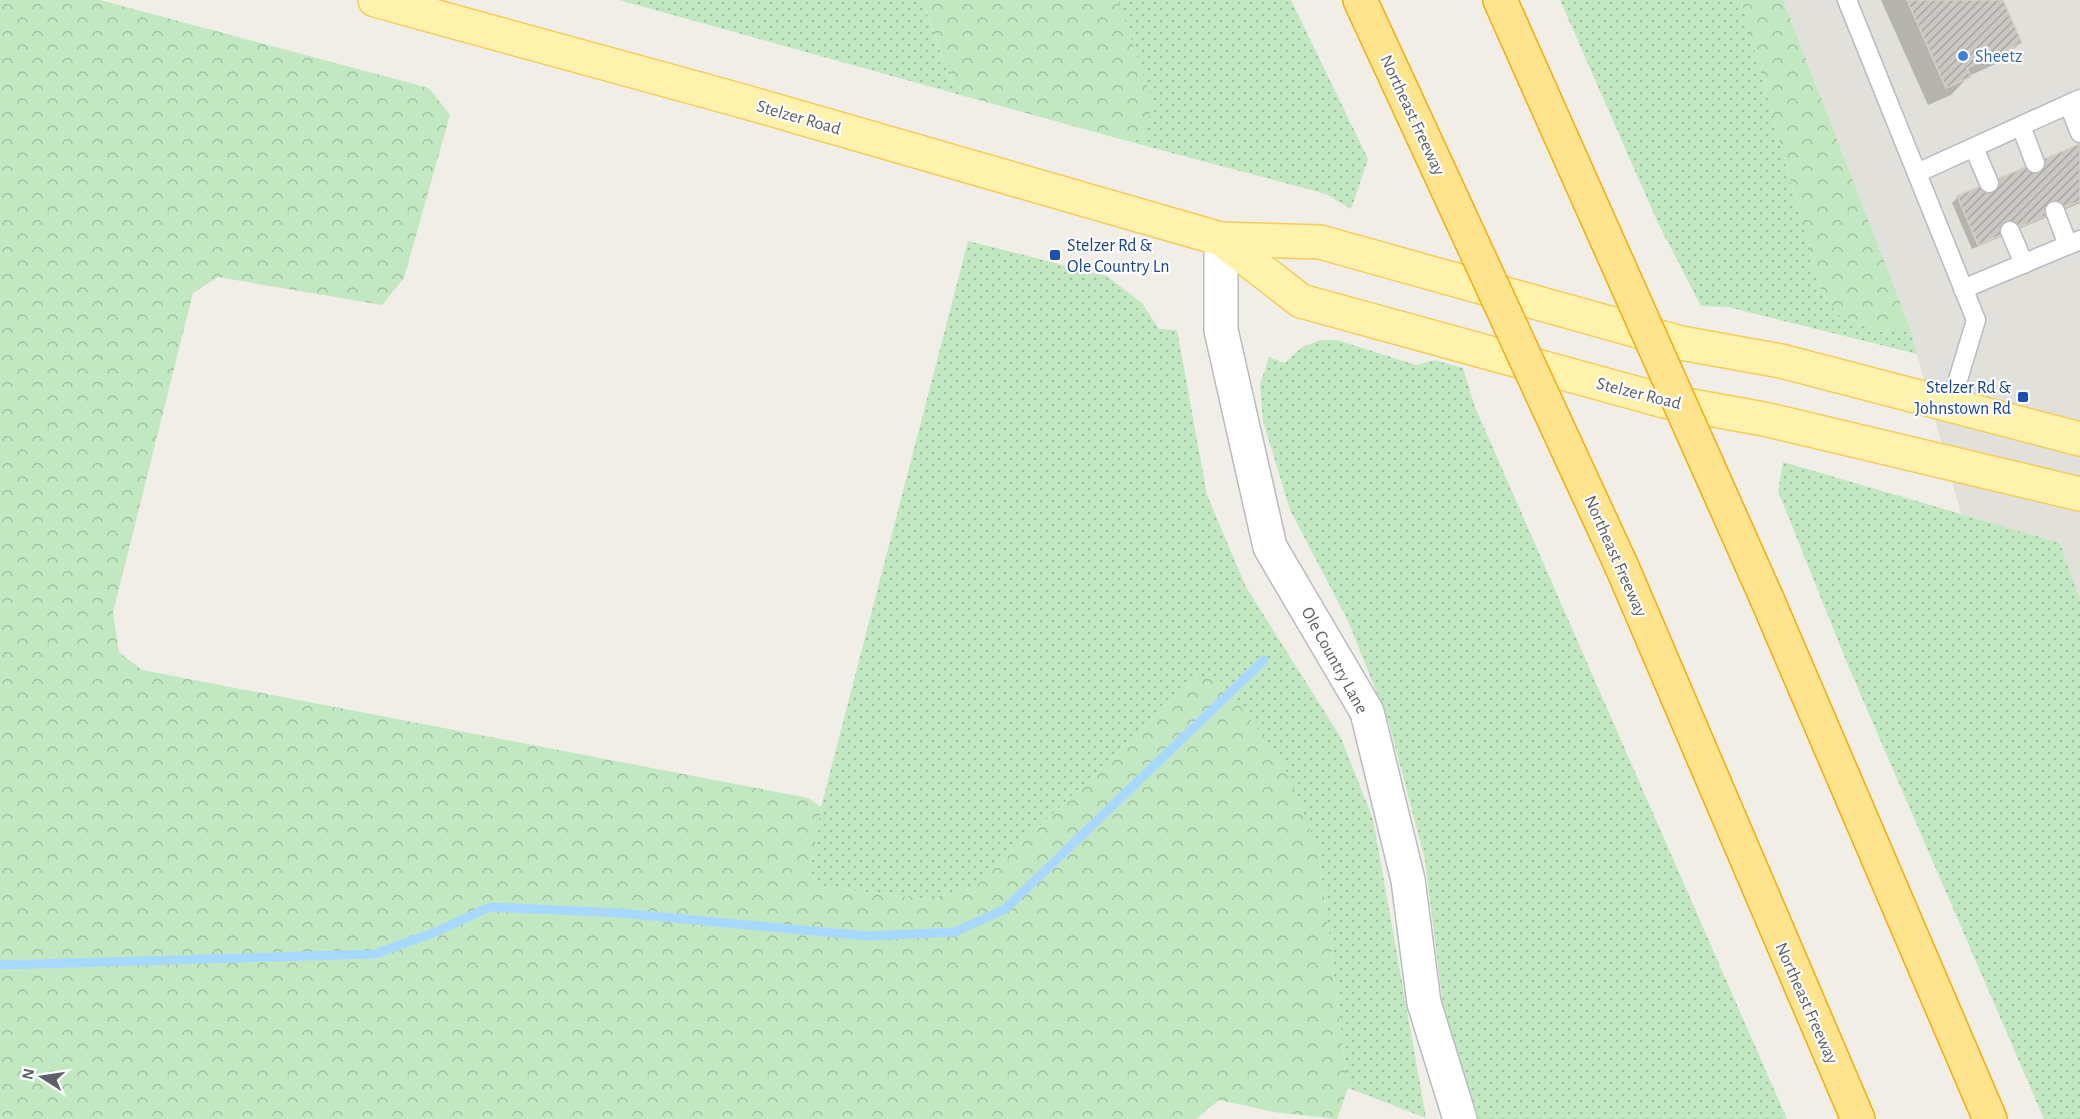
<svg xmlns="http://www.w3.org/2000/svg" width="2080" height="1119" viewBox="0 0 2080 1119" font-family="'Alegreya Sans',sans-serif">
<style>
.industrial{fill:#e1e0da}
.grass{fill:url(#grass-dots)}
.forest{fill:url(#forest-crowns)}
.shadow{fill:#0003}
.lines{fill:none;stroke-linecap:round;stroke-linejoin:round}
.stream{stroke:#a7d8ff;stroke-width:9}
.building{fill:url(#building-hatch);stroke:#d5d0c4;stroke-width:1.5}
.lane-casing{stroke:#b8bbc0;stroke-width:21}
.street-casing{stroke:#b8bbc0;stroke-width:36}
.primary-casing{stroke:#f7cc58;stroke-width:36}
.highway-casing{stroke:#f6ac00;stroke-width:36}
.lane{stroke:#fff;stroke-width:18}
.street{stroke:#fff;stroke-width:33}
.primary{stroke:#fff2ac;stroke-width:33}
.highway{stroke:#ffe48e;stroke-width:33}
.highway-bridge-casing{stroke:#f6ac00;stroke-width:36;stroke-linecap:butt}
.highway-bridge{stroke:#ffe48e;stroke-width:33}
.shop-dot{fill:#3f7fe0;stroke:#fff;stroke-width:2}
.transit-dot{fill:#1a4fb4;stroke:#fff;stroke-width:2}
.labels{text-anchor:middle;stroke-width:4.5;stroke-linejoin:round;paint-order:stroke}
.shop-label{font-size:18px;fill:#366cbe;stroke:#fff;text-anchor:start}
.street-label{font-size:18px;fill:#5d6167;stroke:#fff}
.transit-label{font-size:18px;fill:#164399;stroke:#fff;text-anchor:start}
</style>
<defs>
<pattern id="grass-dots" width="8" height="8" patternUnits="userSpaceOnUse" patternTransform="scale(1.5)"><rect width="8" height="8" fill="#c2e8c2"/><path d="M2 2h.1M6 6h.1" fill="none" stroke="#a1bfa1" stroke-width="1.8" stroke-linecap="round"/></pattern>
<pattern id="forest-crowns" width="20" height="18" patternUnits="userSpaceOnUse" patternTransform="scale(1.5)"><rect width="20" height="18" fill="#c2e8c2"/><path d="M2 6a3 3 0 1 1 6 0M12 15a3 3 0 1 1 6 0" fill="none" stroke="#a1bfa1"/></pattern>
<pattern id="building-hatch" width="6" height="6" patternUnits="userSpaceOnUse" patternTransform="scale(1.5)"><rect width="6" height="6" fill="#cbc8c3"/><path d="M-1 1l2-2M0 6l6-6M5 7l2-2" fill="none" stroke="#a8a6a2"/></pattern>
</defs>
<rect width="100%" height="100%" fill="#f0eee6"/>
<polygon class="industrial" points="1783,0 2080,0 2080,601 2060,543 1961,514 1909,325"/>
<g class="grass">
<polygon points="619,0 926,0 925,8 951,81 975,99"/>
<polygon points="1118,0 1291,0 1368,159 1351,209 1326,194 1131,142 1146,136"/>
<polygon points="1560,0 1741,0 1820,288 1837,314 1882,332 1909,325 1917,354 1728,307 1701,306 1658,223"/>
<polygon points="968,241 1107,276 1142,303 1159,329 1177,330 1207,495 1246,587 1341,738 1373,819 1426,1118 1348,1088 1318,848 1196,678 974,888 926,899 823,887 810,872 821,807"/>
<polygon points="1321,340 1337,340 1416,365 1434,360 1463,368 1475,407 1787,1119 1479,1119 1464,1086 1443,1006 1425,860 1389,723 1348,621 1290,510 1263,421 1260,385 1269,357 1285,363 1302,347"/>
<polygon points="1783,462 2060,543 2080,601 2080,1119 2044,1119 1847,663 1778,491"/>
</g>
<g class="forest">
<polygon points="0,0 100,0 429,88 450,115 404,278 382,305 218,277 193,293 113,612 119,652 142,670 808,798 821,807 810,872 823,887 926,899 974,888 1196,678 1218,678 1281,759 1318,848 1348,1088 1337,1119 1274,1112 1219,1100 1196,1119 0,1119"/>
<polygon points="926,0 1118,0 1152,100 1146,136 1131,142 975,99 951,81 925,7"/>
<polygon points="1741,0 1783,0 1909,325 1882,332 1837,314 1820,288"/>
</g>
<g class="shadow">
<polygon points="1881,0 2001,0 2020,43 2002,61 1969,76 1951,95 1928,105"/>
<polygon points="2080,145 2080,203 1972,249 1952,203 1958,197"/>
</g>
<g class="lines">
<polyline class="stream" points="0,965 375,954 433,933 490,907 620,913 867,936 955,932 1005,909 1264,660"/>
</g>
<g class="building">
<polygon points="1907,0 2003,0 2022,43 1967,68 1971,77 1946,88"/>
<polygon points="2080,144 2080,201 1978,245 1957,196"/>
</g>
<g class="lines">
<defs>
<g id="lane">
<polyline points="1847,0 1976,320 1951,403"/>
<polyline points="2069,105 2080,133"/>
<polyline points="2021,126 2035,163"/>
<polyline points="1974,148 1989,183"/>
<polyline points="1917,173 2080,99"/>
<polyline points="2055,211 2068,245"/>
<polyline points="2010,231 2024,264"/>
<polyline points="1963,289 2080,240"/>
</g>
<polyline id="street" points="1221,239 1221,330 1270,547 1367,712 1408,880 1424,1003 1460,1119"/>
<g id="primary">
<polyline points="375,0 746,102 1221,239 1320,242 1681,343 1781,361 2080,439"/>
<polyline points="1221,239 1301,301 1664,401 1764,419 2080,494"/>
</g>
<g id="highway">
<polyline points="1360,0 1398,82"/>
<polyline points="1500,0 1554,121"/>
<polyline points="1622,567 1858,1119"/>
<polyline points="1767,599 1990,1119"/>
</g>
</defs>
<use href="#lane" class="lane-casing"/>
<use href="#street" class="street-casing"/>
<use href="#primary" class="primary-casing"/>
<use href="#highway" class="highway-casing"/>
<use href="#lane" class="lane"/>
<use href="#street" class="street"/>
<use href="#primary" class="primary"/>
<use href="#highway" class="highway"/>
<defs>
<g id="highway-bridge">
<polyline points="1398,82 1622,567"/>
<polyline points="1554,121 1767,599"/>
</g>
</defs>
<use href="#highway-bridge" class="highway-bridge-casing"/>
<use href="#highway-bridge" class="highway-bridge"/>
</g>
<circle class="shop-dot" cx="1963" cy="56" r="6"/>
<g class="transit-dot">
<rect x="1049" y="249" width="12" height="12" rx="3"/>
<rect x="2017" y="391" width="12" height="12" rx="3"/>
</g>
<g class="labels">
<g class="shop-label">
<text x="1975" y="62">Sheetz</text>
</g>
<g class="street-label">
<text transform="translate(1413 115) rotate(65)" y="6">Northeast Freeway</text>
<text transform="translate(799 117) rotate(16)" y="6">Stelzer Road</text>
<text transform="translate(1639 393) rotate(14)" y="6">Stelzer Road</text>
<text transform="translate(1616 556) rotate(66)" y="6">Northeast Freeway</text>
<text transform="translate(1335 660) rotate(61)" y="6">Ole Country Lane</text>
<text transform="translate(1807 1003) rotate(66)" y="6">Northeast Freeway</text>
</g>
<g class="transit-label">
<text x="1067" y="251">Stelzer Rd &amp;<tspan x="1067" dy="21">Ole Country Ln</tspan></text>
<text x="2011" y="393" text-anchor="end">Stelzer Rd &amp;<tspan x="2011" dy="21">Johnstown Rd</tspan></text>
</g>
</g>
<g transform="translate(42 1077) rotate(282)" stroke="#ffffff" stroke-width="4.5" paint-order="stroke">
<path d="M0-4.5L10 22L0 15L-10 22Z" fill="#5d6167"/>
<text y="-9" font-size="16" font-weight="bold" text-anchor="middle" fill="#5d6167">N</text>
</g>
</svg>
